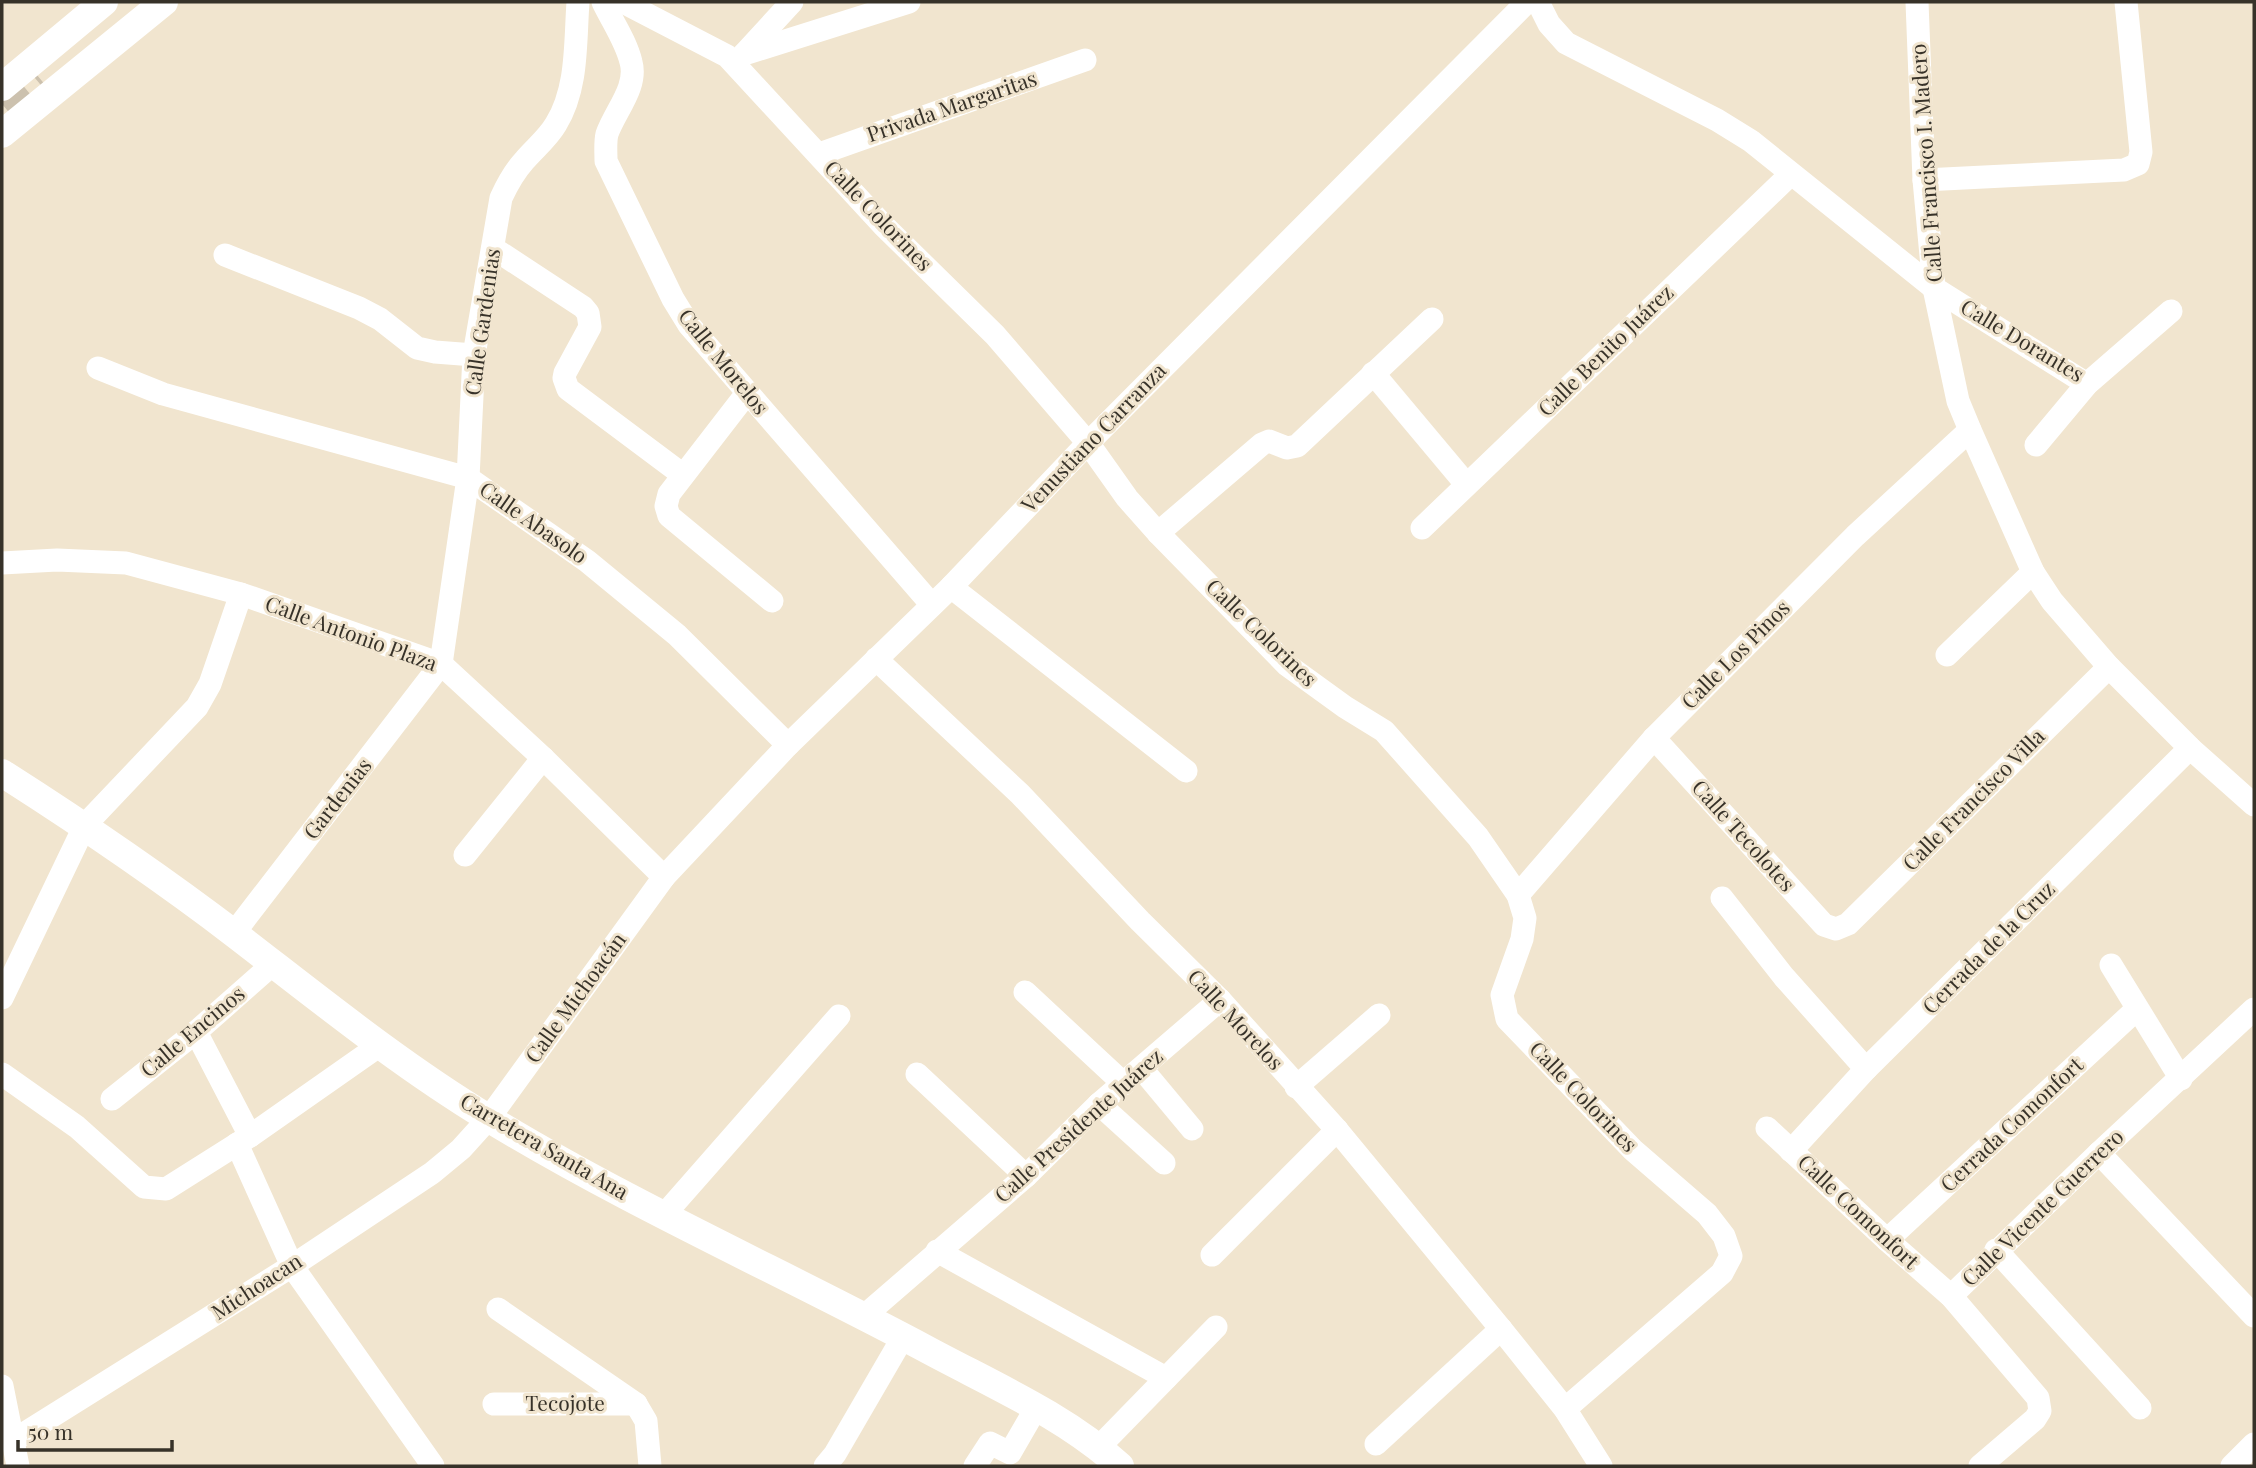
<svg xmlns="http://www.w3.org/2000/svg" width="2256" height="1468" viewBox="0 0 2256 1468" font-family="'Playfair Display',serif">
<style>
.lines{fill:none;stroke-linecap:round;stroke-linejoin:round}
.major-tunnel{stroke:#ccc1ae;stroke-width:28;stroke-dasharray:28 14;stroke-linecap:butt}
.minor{stroke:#fff;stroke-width:23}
.major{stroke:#fff;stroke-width:28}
.labels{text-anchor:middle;stroke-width:6;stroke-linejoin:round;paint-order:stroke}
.street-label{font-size:21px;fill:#373229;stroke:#f1e5cf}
</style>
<rect width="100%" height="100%" fill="#f1e5cf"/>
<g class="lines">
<polyline class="major-tunnel" points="2,104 37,75"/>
<g class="minor">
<path d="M603 2C612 21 626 41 631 62 638 87 615 111 607 134 605 142 606 152 606 161L673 299 689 325 932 605"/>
<polyline points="623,2 727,56 883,225 995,335 1088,443 1127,498 1158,533 1287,665 1345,707 1384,731 1478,837 1518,895 1525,918 1522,939 1502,995 1507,1019 1633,1150 1707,1214 1724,1236 1731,1256 1722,1273 1565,1409"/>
<polyline points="1538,2 1549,24 1566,43 1717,120 1751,141 1934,288 2087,384"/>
<polyline points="1917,2 1924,180 1934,288 1958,401 1970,430 2033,572 2052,601 2109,667 2190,748 2254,805"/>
<polyline points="746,52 792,2"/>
<polyline points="744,54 909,2"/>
<polyline points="819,154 1085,60"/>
<polyline points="1924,180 2124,170 2138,164 2141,152 2126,2"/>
<polyline points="493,248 583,307 588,313 590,327 565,373 564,378 568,389 683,475"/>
<polyline points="225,255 359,308 380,319 417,348 435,352 474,355"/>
<polyline points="98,368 163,394 468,478 587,561 677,635 788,745"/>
<polyline points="1373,373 1466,484"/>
<polyline points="747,393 669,494 666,506 669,516 772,601"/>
<polyline points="2036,445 2087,384 2171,311"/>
<polyline points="1422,528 1791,174"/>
<polyline points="1158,533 1262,444 1269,441 1287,448 1297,446 1432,319"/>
<polyline points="2,563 57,560 126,563 241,594 441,664 543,758 664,877"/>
<polyline points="951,587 1186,771"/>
<polyline points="1947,655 2033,572"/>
<polyline points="876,659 1020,794 1140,921 1220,1000 1337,1130 1501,1329 1565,1409 1601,1466"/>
<polyline points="1654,738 1824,925 1836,929 1848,924 2109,667"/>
<polyline points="465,855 543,758"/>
<polyline points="1518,895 1654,738 1855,536 1970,430"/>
<polyline points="1722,898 1784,977 1866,1069"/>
<path d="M234 933 441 664 468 478 474 355 501 198C507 185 514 172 524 161 534 149 548 138 556 124 578 88 575 43 578 2"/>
<polyline points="2111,965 2181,1079"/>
<polyline points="1025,992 1124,1084"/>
<polyline points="2,998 85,825 197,707 210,684 241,594"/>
<polyline points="196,1032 250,1136"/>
<polyline points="1142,1069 1192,1129"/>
<polyline points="2,1074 77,1127 144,1187 166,1189 250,1136 380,1045"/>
<polyline points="917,1074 1026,1176"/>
<polyline points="1296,1087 1379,1015"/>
<polyline points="112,1099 196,1032 273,964"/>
<polyline points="1099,1104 1164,1163"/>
<polyline points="1767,1128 1887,1240 1951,1296 2038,1398 2040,1411 2035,1419 1980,1466"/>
<polyline points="237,1144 292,1266 433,1466"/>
<polyline points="1791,1151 1866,1069 2190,748"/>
<polyline points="2099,1153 2254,1316"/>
<polyline points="664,1215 839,1016"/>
<polyline points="1887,1240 2137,1009"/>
<polyline points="1996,1250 2140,1408"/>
<polyline points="937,1251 1166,1378"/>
<polyline points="1212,1255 1337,1130"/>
<polyline points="1951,1296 2099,1153 2254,1009"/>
<polyline points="498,1309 636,1404 646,1421 650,1466"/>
<polyline points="863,1317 1026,1176 1099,1104 1220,1000"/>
<polyline points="2,1386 18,1466"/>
<polyline points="494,1404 636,1404"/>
<polyline points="14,1440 292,1266 432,1173 461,1149 489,1118 664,877 788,745 951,587 1088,443 1527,2"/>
<polyline points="1376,1444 1501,1329"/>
<polyline points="1099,1447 1216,1327"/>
<polyline points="825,1466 835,1454 903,1337"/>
<polyline points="975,1466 990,1443 1010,1453 1036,1408"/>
<polyline points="2232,1466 2254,1444"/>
</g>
<g class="major">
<polyline points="2,87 104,2"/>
<polyline points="2,134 164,2"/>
<path d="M2 773C82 824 160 877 236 935 318 998 399 1064 488 1118 629 1204 782 1272 928 1350 993 1385 1065 1416 1120 1466"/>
</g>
</g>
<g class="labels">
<g class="street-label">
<text transform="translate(952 107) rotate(-19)" y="7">Privada Margaritas</text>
<text transform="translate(1927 163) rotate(-94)" y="7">Calle Francisco I. Madero</text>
<text transform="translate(878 216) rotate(46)" y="7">Calle Colorines</text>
<text transform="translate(483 322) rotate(-82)" y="7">Calle Gardenias</text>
<text transform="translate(2022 341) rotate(31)" y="7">Calle Dorantes</text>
<text transform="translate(1606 351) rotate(-44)" y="7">Calle Benito Juárez</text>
<text transform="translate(723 362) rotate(51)" y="7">Calle Morelos</text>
<text transform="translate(1094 438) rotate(-46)" y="7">Venustiano Carranza</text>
<text transform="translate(533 523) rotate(35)" y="7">Calle Abasolo</text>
<text transform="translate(1261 633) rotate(44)" y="7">Calle Colorines</text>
<text transform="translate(351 634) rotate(20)" y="7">Calle Antonio Plaza</text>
<text transform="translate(1736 655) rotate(-45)" y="7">Calle Los Pinos</text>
<text transform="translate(338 799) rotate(-52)" y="7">Gardenias</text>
<text transform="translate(1974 800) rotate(-45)" y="7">Calle Francisco Villa</text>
<text transform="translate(1743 836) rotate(48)" y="7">Calle Tecolotes</text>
<text transform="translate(1989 948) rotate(-45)" y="7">Cerrada de la Cruz</text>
<text transform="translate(576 998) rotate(-54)" y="7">Calle Michoacán</text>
<text transform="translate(1235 1020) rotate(47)" y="7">Calle Morelos</text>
<text transform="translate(193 1032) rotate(-40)" y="7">Calle Encinos</text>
<text transform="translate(1583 1097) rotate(46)" y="7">Calle Colorines</text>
<text transform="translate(2012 1125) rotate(-43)" y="7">Cerrada Comonfort</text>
<text transform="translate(1079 1126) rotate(-42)" y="7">Calle Presidente Juárez</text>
<text transform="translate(544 1147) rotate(30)" y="7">Carretera Santa Ana</text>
<text transform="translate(2043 1208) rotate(-44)" y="7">Calle Vicente Guerrero</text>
<text transform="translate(1858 1212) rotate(43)" y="7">Calle Comonfort</text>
<text transform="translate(257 1287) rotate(-33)" y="7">Michoacan</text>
<text x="565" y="1411">Tecojote</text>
</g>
</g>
<rect width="2256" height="1468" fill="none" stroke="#373229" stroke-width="7"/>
<path d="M18 1440v10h154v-10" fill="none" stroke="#373229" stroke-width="3.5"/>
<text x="28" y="1440" font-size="21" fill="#373229" stroke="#f1e5cf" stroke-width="5" paint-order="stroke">50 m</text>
</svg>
